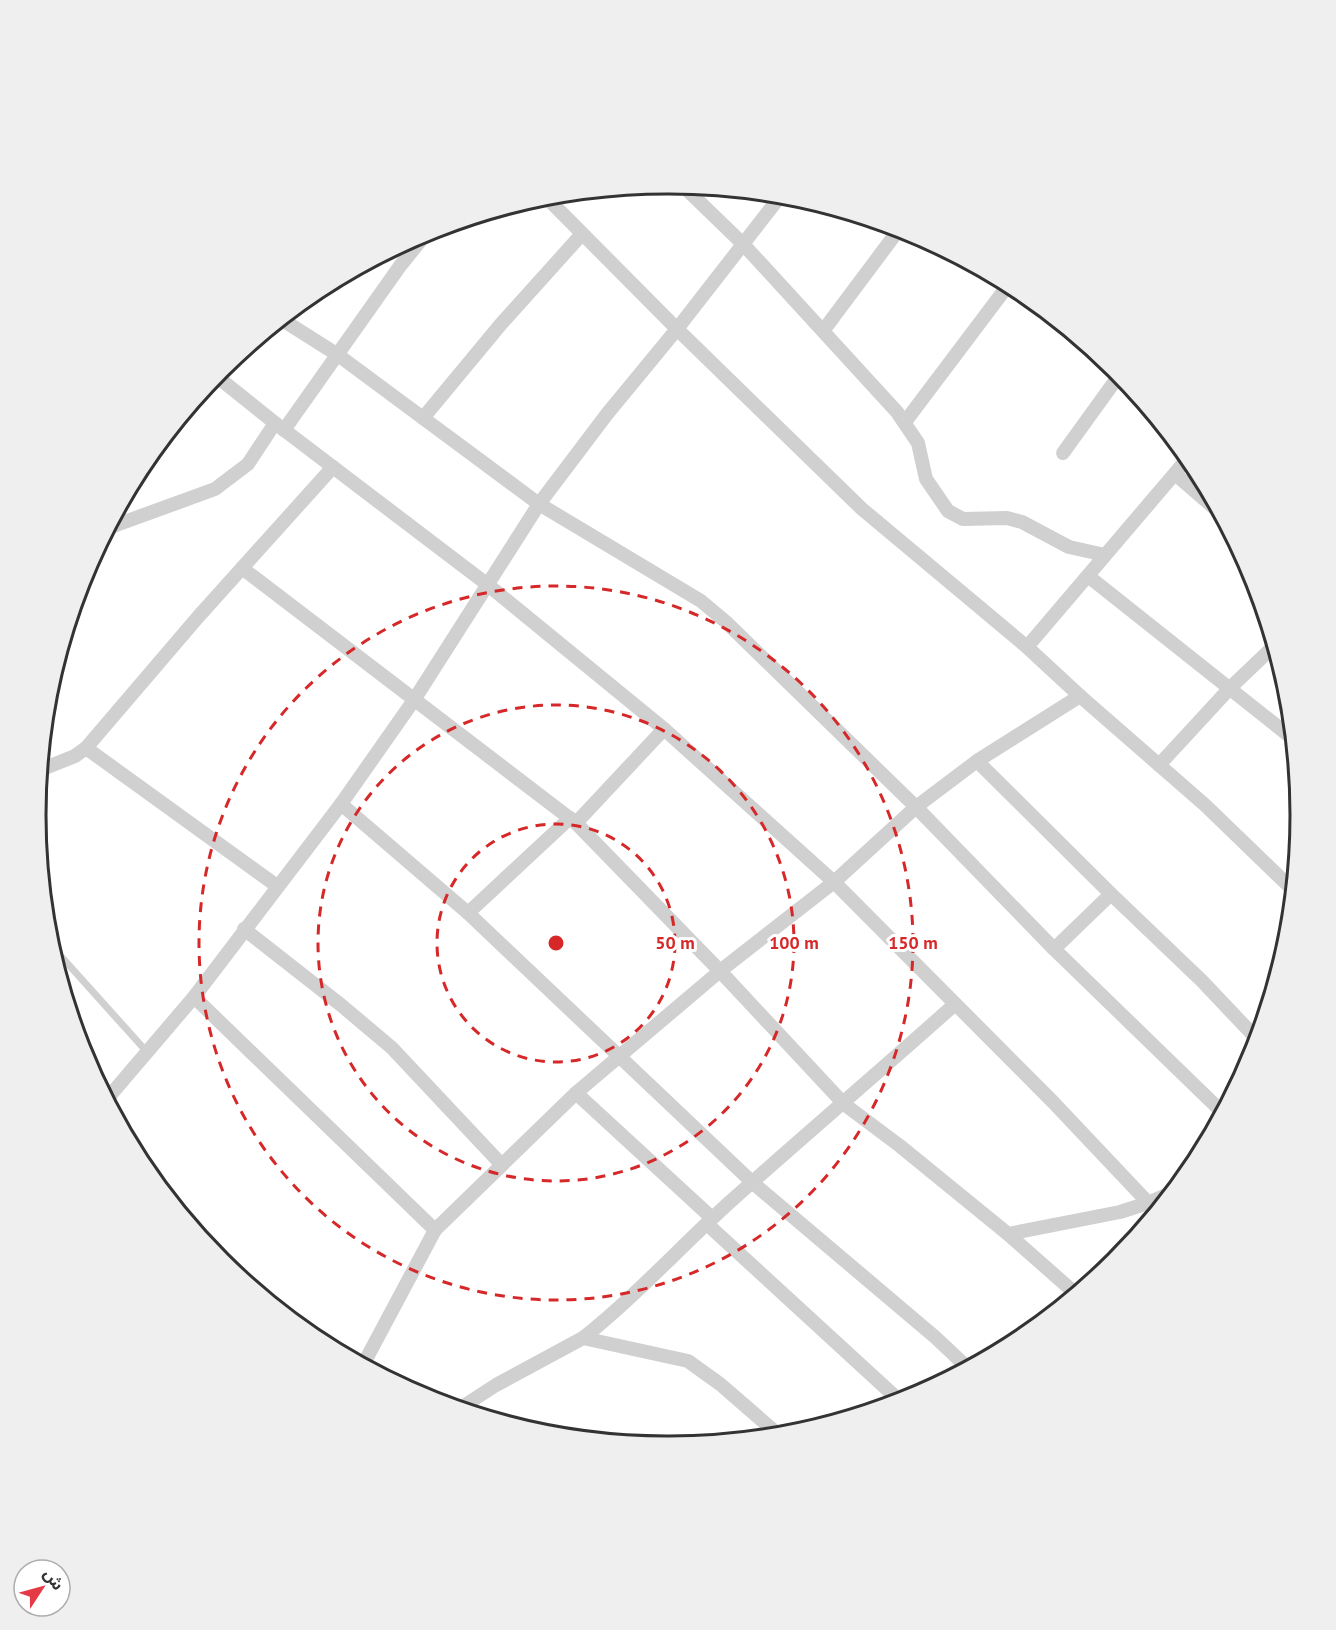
<svg xmlns="http://www.w3.org/2000/svg" width="1336" height="1630" viewBox="0 0 1336 1630" font-family="'PT Sans','Noto Sans Arabic',sans-serif">
<style>
.lines{fill:none;stroke-linecap:round;stroke-linejoin:round}
.lane{stroke:#d0d0d0;stroke-width:7}
.street{stroke:#d0d0d0;stroke-width:14}
.ring{fill:none;stroke:#d62828;stroke-width:3;stroke-dasharray:10 8}
.rim{fill:none;stroke:#333;stroke-width:3}
.centre{fill:#d62828;stroke:#fff;stroke-width:3}
.ring-label{font-size:18px;text-anchor:middle;font-weight:bold;fill:#d62828;stroke:#fff;stroke-width:6;stroke-linejoin:round;paint-order:stroke}
</style>
<rect width="100%" height="100%" fill="#fff"/>
<g class="lines">
<polyline class="lane" points="50,944 147,1052"/>
<g class="street">
<polyline points="681,184 743,244 897,412 918,443 926,479 948,511 963,519 1007,518 1022,522 1069,547 1105,555"/>
<polyline points="544,195 677,329 862,509 1027,647 1080,696 1205,805 1293,890"/>
<polyline points="281,319 338,355 539,504 701,601 726,622 916,807 1054,949 1222,1112"/>
<polyline points="823,331 900,228"/>
<polyline points="215,375 275,423 488,585 664,729 834,882 1053,1102 1156,1211"/>
<polyline points="423,418 501,324 582,234"/>
<polyline points="905,422 1009,284"/>
<polyline points="284,430 400,266 429,230"/>
<polyline points="1063,453 1120,374"/>
<polyline points="1175,474 1219,512"/>
<polyline points="108,528 215,489 248,464 275,423"/>
<polyline points="242,568 576,823 720,971 844,1104 900,1146 1008,1234 1076,1294"/>
<polyline points="1088,576 1292,738"/>
<polyline points="1027,647 1188,458"/>
<polyline points="86,748 277,886"/>
<polyline points="977,761 1111,894 1054,949"/>
<polyline points="1159,765 1230,688 1274,646"/>
<polyline points="40,770 75,756 86,748 198,617 333,467"/>
<polyline points="341,804 468,913 753,1183 935,1337 968,1368"/>
<polyline points="576,823 664,729"/>
<polyline points="1111,894 1202,981 1257,1039"/>
<polyline points="468,913 570,818"/>
<polyline points="244,929 341,1005 392,1048 501,1164"/>
<polyline points="194,997 435,1230 576,1093 720,971 834,882 916,807 977,761 1080,696"/>
<polyline points="576,1093 712,1218"/>
<polyline points="107,1099 194,997 341,804 414,700 539,504 607,414 677,329 782,194"/>
<polyline points="707,1224 901,1402"/>
<polyline points="1008,1234 1120,1212 1148,1203 1171,1193"/>
<path d="M583 1338C636 1296 681 1246 731 1201 805 1135 880 1071 954 1005"/>
<polyline points="363,1365 435,1230"/>
<polyline points="459,1409 496,1385 583,1338 688,1361 720,1384 780,1436"/>
</g>
</g>
<g class="ring">
<circle cx="556" cy="943" r="119"/>
<circle cx="556" cy="943" r="238"/>
<circle cx="556" cy="943" r="357"/>
</g>
<path d="M0 0H1336V1630H0ZM667 194H669A621 621 0 0 1 1290 815V815A621 621 0 0 1 669 1436H667A621 621 0 0 1 46 815V815A621 621 0 0 1 667 194Z" fill="#efefef" fill-rule="evenodd"/>
<path class="rim" d="M667 194H669A621 621 0 0 1 1290 815V815A621 621 0 0 1 669 1436H667A621 621 0 0 1 46 815V815A621 621 0 0 1 667 194Z"/>
<circle cx="556" cy="943" r="9" class="centre"/>
<g class="ring-label">
<text x="675" y="949">50 m</text>
<text x="794" y="949">100 m</text>
<text x="913" y="949">150 m</text>
</g>
<g transform="translate(42 1588) rotate(54)"><circle r="28" fill="#ffffff" stroke="#adadad" stroke-width="1.5"/>
<path d="M0-4.5L10 22L0 15L-10 22Z" fill="#e63946"/>
<text y="-9" font-size="16" font-weight="bold" text-anchor="middle" fill="#333333">ش</text>
</g>
</svg>
